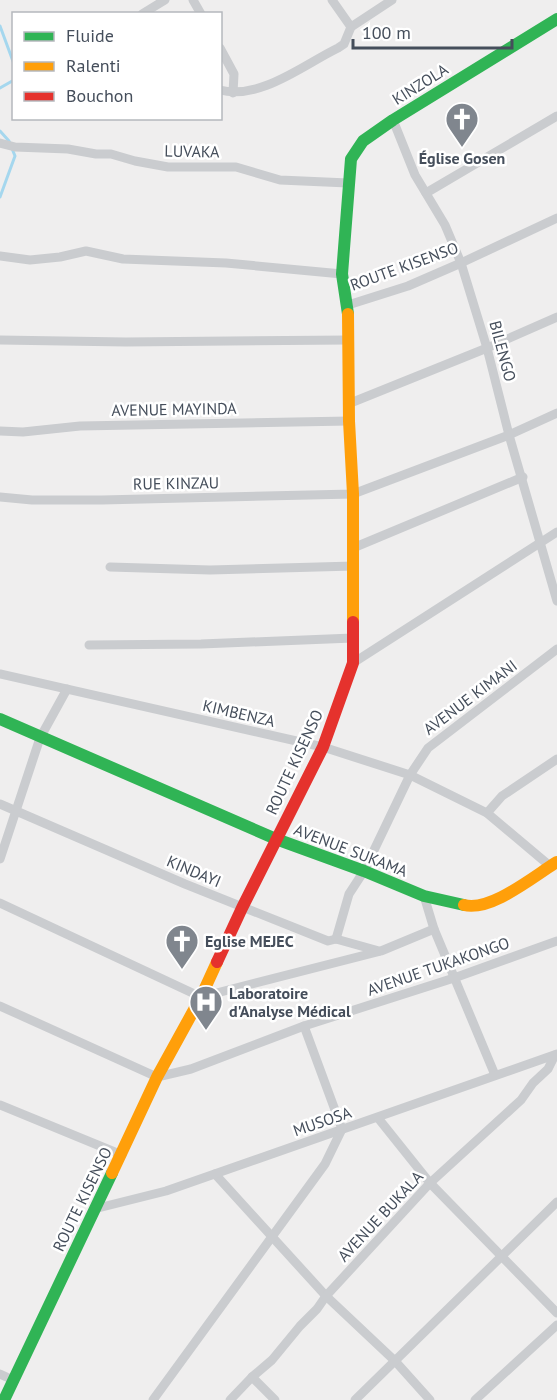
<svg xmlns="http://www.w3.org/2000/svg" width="557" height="1400" viewBox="0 0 557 1400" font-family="'PT Sans',sans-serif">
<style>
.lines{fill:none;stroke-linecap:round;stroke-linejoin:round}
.stream{stroke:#a5d7ee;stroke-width:3}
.street{stroke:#cacccf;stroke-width:9}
.fast{stroke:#30b455;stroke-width:12}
.slow{stroke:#ff9f0a;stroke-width:12}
.jam{stroke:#e5322d;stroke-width:12}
.labels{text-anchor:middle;stroke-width:5;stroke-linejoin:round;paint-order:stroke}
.street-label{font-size:16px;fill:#454e5b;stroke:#fff}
.poi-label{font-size:16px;font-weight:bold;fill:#454e5b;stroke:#fff;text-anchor:start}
</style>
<rect width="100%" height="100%" fill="#efeeee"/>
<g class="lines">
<g class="stream">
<polyline points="0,26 14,64"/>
<polyline points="0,88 14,80"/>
<polyline points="0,131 9,141 15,156 0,197"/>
</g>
<g class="street">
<polyline points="193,0 201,14"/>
<polyline points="332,0 351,27"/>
<polyline points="142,14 165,0"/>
<polyline points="220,48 234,74 233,93"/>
<path d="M220 90C261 100 303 65 338 48L344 44 351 27 392 0"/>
<polyline points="393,120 415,175 445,225 461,263 487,348 509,435 557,601"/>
<polyline points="0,143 15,147 68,149 96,154 111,154 135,161 168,167 236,167 280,180 348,183"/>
<polyline points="426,193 557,116"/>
<polyline points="0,256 30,260 60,257 86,251 123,259 226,263 342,274"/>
<polyline points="348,305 408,286 461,263 557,218"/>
<polyline points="0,340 126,342 348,340"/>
<polyline points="348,404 487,348 557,317"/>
<polyline points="0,431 23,432 80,426 349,421"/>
<polyline points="0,497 32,500 102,500 353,494 509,435 557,413"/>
<polyline points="353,548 523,477"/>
<polyline points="110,567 210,570 354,566"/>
<polyline points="89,645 201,644 353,638"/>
<polyline points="353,663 557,532"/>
<polyline points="0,674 323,747 410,775 487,813 550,866"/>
<polyline points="0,804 185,884 328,941 336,939 379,951"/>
<polyline points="487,813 502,796 557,759"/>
<polyline points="0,859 40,738 67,689"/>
<polyline points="424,896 434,929 495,1075"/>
<polyline points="0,903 201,997 381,951 434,929"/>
<polyline points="336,939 349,894 364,871 410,775 428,748 557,649"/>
<polyline points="0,1006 157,1077 191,1069 304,1026 454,978 557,941"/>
<polyline points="0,1105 122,1155"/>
<polyline points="378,1118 430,1183 557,1313"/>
<polyline points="215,1174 326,1296 395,1361 430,1400"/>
<polyline points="94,1209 166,1191 557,1054"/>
<polyline points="0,1374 13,1380"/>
<polyline points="252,1377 275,1400"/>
<polyline points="153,1400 325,1164 342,1129 304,1026"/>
<polyline points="230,1400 252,1377 272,1360 300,1326 317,1309 326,1296 430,1183 521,1100 533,1083 548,1069 555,1055"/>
<polyline points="355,1400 557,1202"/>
<polyline points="475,1400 557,1325"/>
</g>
<g class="fast">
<polyline points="348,314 342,274 351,159 363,141 393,120 557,19"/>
<polyline points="0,719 276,839 364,871 424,896 464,905"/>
<polyline points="4,1400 112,1173"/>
</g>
<g class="slow">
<polyline points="348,314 349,421 353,494 353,622"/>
<path d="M464 905C491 912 534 876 557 862"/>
<polyline points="112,1173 157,1077 201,997 217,962"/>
</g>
<polyline class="jam" points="217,962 242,908 323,747 353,663 353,622"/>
</g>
<defs>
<symbol id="church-pin" viewBox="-11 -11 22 30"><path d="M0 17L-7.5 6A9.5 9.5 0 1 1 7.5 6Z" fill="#80868e" stroke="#fff"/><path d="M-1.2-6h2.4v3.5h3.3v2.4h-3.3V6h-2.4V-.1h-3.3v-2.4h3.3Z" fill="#fff"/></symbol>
<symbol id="hospital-pin" viewBox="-11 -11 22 30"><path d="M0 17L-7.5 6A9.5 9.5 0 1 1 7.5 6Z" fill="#80868e" stroke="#fff"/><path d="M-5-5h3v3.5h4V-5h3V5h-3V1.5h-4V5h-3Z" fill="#fff"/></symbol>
</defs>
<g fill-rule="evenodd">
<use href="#church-pin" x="443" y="100" width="38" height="52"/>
<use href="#church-pin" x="163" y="922" width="38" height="52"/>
<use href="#hospital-pin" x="187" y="983" width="38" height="52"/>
</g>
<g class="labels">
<g class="street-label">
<text transform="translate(420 84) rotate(-32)" y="6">KINZOLA</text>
<text transform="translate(192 151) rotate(1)" y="6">LUVAKA</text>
<text transform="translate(404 266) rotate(-20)" y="6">ROUTE KISENSO</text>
<text transform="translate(503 351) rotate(75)" y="6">BILENGO</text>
<text transform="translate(174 409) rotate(-1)" y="6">AVENUE MAYINDA</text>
<text transform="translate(176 483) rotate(-1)" y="6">RUE KINZAU</text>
<text transform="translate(470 697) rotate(-37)" y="6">AVENUE KIMANI</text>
<text transform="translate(239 713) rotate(13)" y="6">KIMBENZA</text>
<text transform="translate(294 762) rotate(-65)" y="6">ROUTE KISENSO</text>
<text transform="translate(351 850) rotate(21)" y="6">AVENUE SUKAMA</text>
<text transform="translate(194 871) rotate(23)" y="6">KINDAYI</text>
<text transform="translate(438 966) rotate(-19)" y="6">AVENUE TUKAKONGO</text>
<text transform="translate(322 1121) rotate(-19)" y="6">MUSOSA</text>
<text transform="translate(82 1199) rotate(-64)" y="6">ROUTE KISENSO</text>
<text transform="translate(380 1216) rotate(-47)" y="6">AVENUE BUKALA</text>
</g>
<g class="poi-label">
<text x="462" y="164" text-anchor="middle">Église Gosen</text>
<text x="205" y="947">Eglise MEJEC</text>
<text x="229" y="999">Laboratoire<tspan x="229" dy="18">d'Analyse Médical</tspan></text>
</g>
</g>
<rect x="12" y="12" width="210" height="108" fill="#ffffff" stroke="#b5b8bd" stroke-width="1.5"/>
<rect x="24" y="32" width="30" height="9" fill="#30b455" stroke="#b5b8bd" stroke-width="1.5"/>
<text x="66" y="42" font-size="18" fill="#454e5b">Fluide</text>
<rect x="24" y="62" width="30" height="9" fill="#ff9f0a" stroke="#b5b8bd" stroke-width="1.5"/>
<text x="66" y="72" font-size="18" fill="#454e5b">Ralenti</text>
<rect x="24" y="92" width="30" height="9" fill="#e5322d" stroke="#b5b8bd" stroke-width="1.5"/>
<text x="66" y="102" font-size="18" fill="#454e5b">Bouchon</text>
<path d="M353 39v9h159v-9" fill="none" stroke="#454e5b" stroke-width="3"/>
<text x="362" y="39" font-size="18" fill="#454e5b" stroke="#ffffff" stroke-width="4.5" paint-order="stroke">100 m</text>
</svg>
